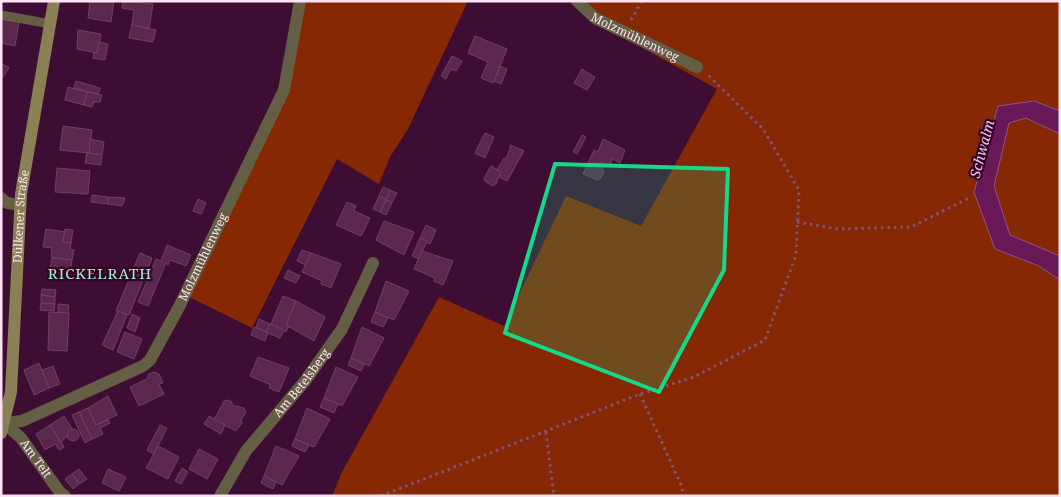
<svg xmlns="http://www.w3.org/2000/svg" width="1061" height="497" viewBox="0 0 1061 497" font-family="'Noto Serif',serif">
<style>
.forest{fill:#862803}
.water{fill:#681757;stroke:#955486}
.building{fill:#5a284d;stroke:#723e64}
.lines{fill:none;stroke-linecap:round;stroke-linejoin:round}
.path{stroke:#7f5675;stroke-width:3;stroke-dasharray:2.5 4;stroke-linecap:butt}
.lane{stroke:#645f44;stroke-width:9}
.street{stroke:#645f44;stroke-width:12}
.secondary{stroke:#898055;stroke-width:12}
.marked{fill:#15d989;fill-opacity:0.2;stroke:#15d989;stroke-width:4;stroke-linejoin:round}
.labels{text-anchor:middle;stroke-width:4.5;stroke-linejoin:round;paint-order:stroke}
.street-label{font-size:12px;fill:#fde4f5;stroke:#330329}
.water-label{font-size:14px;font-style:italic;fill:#f5c7e6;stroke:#330329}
.quarter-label{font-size:15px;letter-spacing:1px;fill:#a4f3c5;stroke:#330329}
</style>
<rect width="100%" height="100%" fill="#3e0d33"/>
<g class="forest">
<polygon points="303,1 468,1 408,129 390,157 379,184 337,159 252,328 189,297 287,90"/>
<polygon points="570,1 1060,1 1060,111 1034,101 998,106 974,192 995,249 1039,266 1060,280 1060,496 332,496 342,472 439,297 504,326 566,196 641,226 717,89 599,24"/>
<polygon points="1026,118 1060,134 1060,256 1010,235 994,186 1009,123"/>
</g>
<polygon class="water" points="1034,101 1060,111 1060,134 1026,118 1009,123 994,186 1010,235 1060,256 1060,280 1039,266 995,249 974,192 998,106"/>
<g class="building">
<polygon points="90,1 114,1 111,22 88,18"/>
<polygon points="123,1 153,4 149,28 132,25 134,10 122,8"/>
<polygon points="1,19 19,22 15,46 1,43"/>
<polygon points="132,25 156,30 153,42 129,38"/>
<polygon points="78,30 101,34 97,53 77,49"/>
<polygon points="475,36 507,49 493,83 481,78 488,62 468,53"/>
<polygon points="99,42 108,44 105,60 93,58 94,52 97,53"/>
<polygon points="452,56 462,61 456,71 451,69 446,79 441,76"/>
<polygon points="1,63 9,68 1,80"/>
<polygon points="500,66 507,69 501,84 494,81"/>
<polygon points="582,69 595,77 587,90 574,83"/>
<polygon points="76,81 100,88 98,94 74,88"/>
<polygon points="68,87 87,92 84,105 65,100"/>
<polygon points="87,92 102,95 100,102 94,102 92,107 84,105"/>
<polygon points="63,126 92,130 89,153 60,150"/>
<polygon points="485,133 494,137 485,158 475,153"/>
<polygon points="582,135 586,137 577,154 573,152"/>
<polygon points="90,139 104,142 102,155 89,153"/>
<polygon points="603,139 625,150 620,163 612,159 610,166 601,162 600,166 604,171 601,178 598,180 583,174 594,150 598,152"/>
<polygon points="511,145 524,151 507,181 499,177 501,172 497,170 504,158 506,159"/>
<polygon points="87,153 102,155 101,165 85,163"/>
<polygon points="491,166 501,172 496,184 492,186 485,181 484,178"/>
<polygon points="57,168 90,171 88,194 55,192"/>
<polygon points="383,187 390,190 386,200 379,196"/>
<polygon points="390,190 397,193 392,203 386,200"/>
<polygon points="92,195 108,197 108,204 91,202"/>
<polygon points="379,196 386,200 380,212 373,209"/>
<polygon points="108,197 125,198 122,206 108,204"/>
<polygon points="198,199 206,203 201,214 193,211"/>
<polygon points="386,200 392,203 386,215 380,212"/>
<polygon points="347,202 356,206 354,211 370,218 361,236 336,225"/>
<polygon points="384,221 414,232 404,255 376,240"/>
<polygon points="426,225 436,230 430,244 420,238"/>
<polygon points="46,229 65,232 63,242 71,243 70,250 74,250 72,260 51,257 52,248 43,247"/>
<polygon points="65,229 73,230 71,243 63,242"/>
<polygon points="420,238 427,241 419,259 412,256"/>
<polygon points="167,245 191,255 186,266 170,260 168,265 166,263 148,306 138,302 156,259 161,261"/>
<polygon points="302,250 311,253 306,265 297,261"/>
<polygon points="422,251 453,261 443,285 434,281 435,278 414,269"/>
<polygon points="140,253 152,258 129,315 116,311"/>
<polygon points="311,253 341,264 331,288 321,284 322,281 302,272"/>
<polygon points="52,258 72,260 70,274 50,271"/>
<polygon points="288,270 300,276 296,283 284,278"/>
<polygon points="386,281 409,291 394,320 375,312"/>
<polygon points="42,289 56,290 55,297 41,295"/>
<polygon points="41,295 55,297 55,304 41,303"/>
<polygon points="283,296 296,301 286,325 289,326 286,332 271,324"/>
<polygon points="296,301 325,317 314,341 286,325"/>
<polygon points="41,303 55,304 54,311 40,310"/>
<polygon points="58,304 69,305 68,313 58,313"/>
<polygon points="118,311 127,315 113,350 102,345"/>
<polygon points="49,312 69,313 67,351 48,350"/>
<polygon points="375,312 388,318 383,327 371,322"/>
<polygon points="132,314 140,318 135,332 127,328"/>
<polygon points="259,319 270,324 266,332 256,327"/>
<polygon points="270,324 284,330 280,338 266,332"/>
<polygon points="254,327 268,333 265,341 251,335"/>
<polygon points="362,327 384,338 369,366 351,358"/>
<polygon points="125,332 142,339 134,359 117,352"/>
<polygon points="258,357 289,368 279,392 269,388 271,385 250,376"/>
<polygon points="351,358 364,364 361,371 348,365"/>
<polygon points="39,363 49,388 34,395 24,370"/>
<polygon points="53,366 60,384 49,388 42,370"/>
<polygon points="336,367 358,377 342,406 324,398"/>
<polygon points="154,372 159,374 163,383 159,384 164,394 139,406 130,387 147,379 149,374"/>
<polygon points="108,396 117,415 96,425 88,408"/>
<polygon points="324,398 338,404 334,413 320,407"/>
<polygon points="228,400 232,402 232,405 244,408 246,412 241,420 242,423 236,431 214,420 224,401"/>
<polygon points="88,408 96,425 108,420 110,423 100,428 103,434 92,439 79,412"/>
<polygon points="307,408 330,419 314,447 295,439"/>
<polygon points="79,412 92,439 85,443 72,415"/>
<polygon points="64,416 73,430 61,442 50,425"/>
<polygon points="209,416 225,425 221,434 204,424"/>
<polygon points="50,425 64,447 59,450 55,444 45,450 36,434"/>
<polygon points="160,425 167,428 154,454 147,450"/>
<circle cx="73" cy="435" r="6"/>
<polygon points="295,439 309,445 305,452 292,446"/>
<polygon points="158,446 179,457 168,479 146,468"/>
<polygon points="276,446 299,456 282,485 264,476"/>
<polygon points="199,449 218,459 207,479 189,469"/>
<polygon points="182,468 188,472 181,484 175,481"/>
<polygon points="79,469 87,479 79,484 72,474"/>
<polygon points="108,469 126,477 119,491 102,483"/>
<polygon points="72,474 79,484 73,489 65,479"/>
<polygon points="264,476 276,482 273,489 261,483"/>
</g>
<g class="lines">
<g class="path">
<polyline points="631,20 642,1"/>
<polyline points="797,222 837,229 911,227 971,197"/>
<polyline points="640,394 682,487 683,496"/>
<polyline points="546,432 554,496"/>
<polyline points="381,496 640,394 694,377 765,340 796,255 799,190 763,129 707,74"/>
</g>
<polyline class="lane" points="1,15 51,24"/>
<g class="street">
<path id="s1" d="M577 1 595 18 697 67"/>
<polyline points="1,198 7,203 20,205"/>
<path id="s2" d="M4 423 22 421 143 366 150 360 179 307 284 90 300 1"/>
<path id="s3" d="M4 423 21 438 59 491 65 496"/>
<path id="s4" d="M220 496 246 451 305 381 342 329 373 263"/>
</g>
<path class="secondary" id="s5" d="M1 433 11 392 21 194 54 1"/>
</g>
<path class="marked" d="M555 164 728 169 724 270 659 392 505 333Z"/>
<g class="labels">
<g class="street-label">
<text dy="4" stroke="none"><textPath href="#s1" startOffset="69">Molzmühlenweg</textPath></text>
<text dy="4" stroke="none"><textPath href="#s5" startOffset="218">Dülkener Straße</textPath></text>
<text dy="4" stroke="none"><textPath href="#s2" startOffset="276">Molzmühlenweg</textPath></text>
<text dy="4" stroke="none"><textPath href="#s4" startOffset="140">Am Betelsberg</textPath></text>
<text dy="4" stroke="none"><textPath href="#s3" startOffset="48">Am Telt</textPath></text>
</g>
<g class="water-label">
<text transform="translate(982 149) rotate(-75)" y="5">Schwalm</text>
</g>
<g class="quarter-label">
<text x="100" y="279">RICKELRATH</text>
</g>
</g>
<rect width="1061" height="497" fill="none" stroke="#fde4f5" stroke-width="5"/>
</svg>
